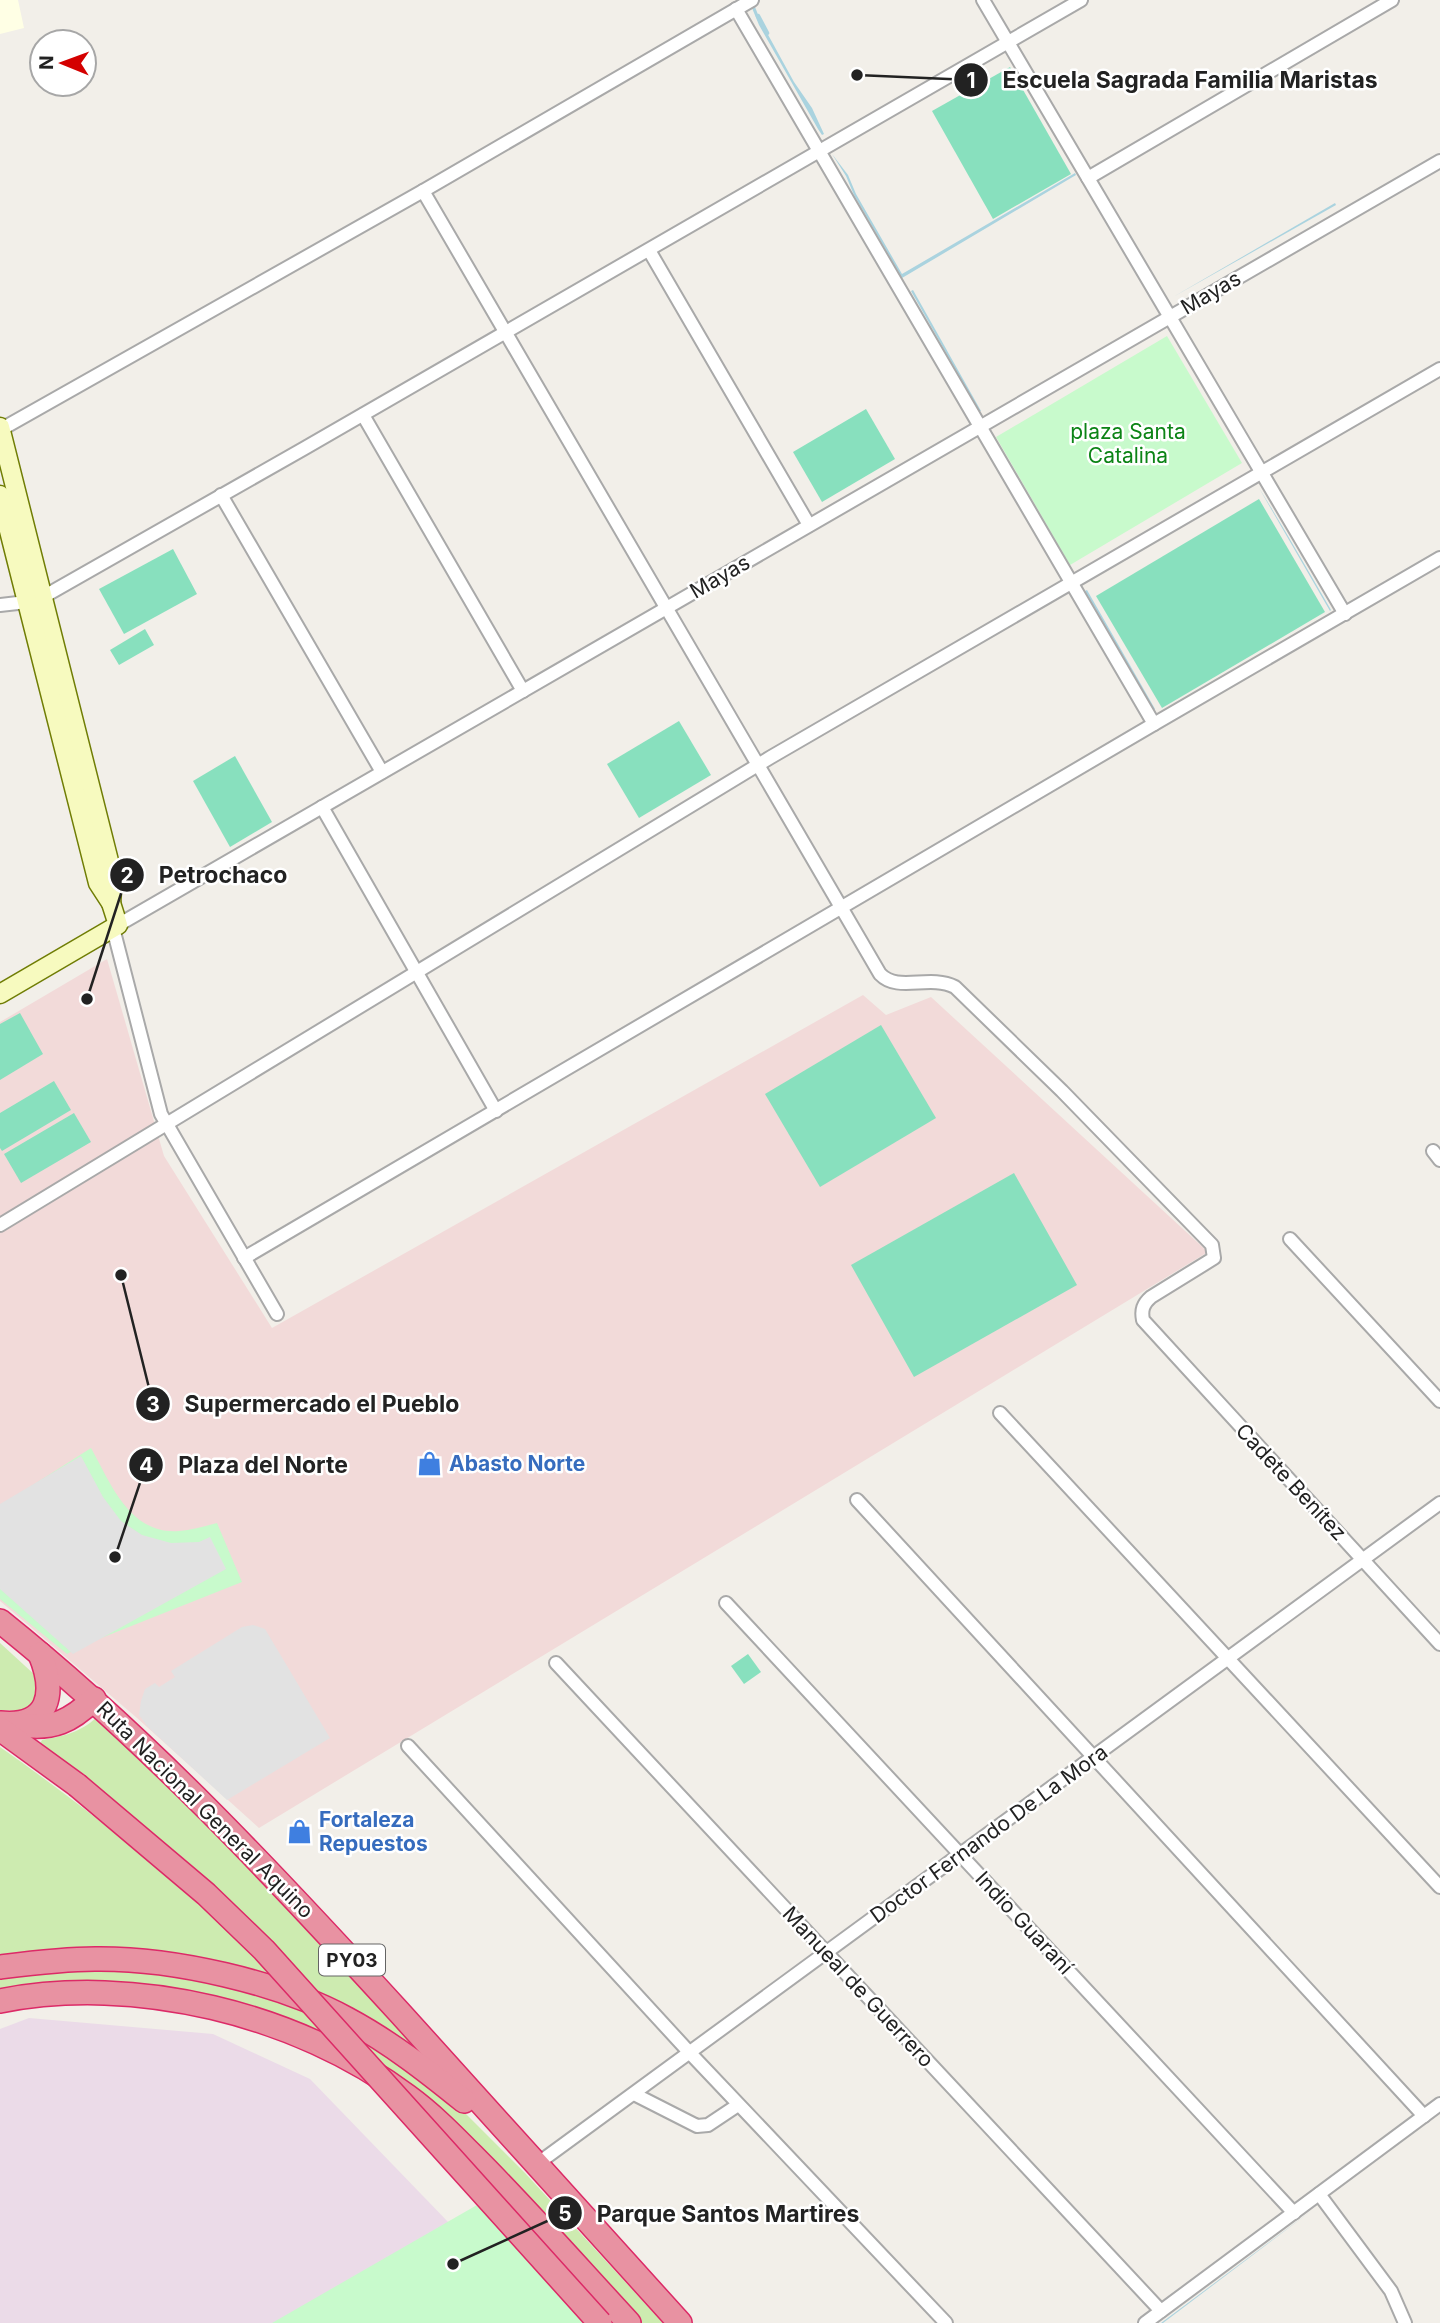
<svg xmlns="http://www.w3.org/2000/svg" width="1440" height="2323" viewBox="0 0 1440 2323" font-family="Inter,sans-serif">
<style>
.commercial{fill:#f2dad9}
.industrial{fill:#ebdbe8}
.education{fill:#ffffe5}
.grass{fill:#cdebb0}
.park{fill:#c8facc}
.pitch{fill:#88e0be}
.parking{fill:#e2e2e2}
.water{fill:#aad3df}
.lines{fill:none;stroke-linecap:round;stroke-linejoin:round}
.stream{stroke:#aad3df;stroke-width:4.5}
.street-casing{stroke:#a9a9a9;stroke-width:16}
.secondary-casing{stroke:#707d05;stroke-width:21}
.highway-casing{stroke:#dc2a67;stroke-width:26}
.street{stroke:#fff;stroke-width:12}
.secondary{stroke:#f7fabf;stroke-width:18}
.highway{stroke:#e892a2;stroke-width:23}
.highway-bridge-casing{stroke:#dc2a67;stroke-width:26;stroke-linecap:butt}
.highway-bridge{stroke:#e892a2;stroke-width:23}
.labels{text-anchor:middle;stroke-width:5;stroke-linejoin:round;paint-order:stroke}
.shield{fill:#fff;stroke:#646464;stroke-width:2}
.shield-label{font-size:19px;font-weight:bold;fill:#222}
.street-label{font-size:21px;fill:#222;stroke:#fff}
.park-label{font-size:21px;fill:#0c8416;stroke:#fff}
.shop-label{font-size:21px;font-weight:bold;fill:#366cbe;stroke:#fff;text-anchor:start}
.leader{fill:none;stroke:#222;stroke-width:2.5}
.callout-dot{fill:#222;stroke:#fff;stroke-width:2.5}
.mark-label{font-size:21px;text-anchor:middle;font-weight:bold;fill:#fff}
.callout-label{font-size:23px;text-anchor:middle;font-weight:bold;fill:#222;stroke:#fff;stroke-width:5;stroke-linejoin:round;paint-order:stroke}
</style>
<rect width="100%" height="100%" fill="#f2efe9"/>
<polygon class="commercial" points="107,959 164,1156 272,1328 863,995 886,1015 931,997 1208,1252 259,1828 137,1718 0,1601 0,1022"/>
<polygon class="industrial" points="29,2018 213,2034 310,2079 451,2225 284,2323 0,2323 0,2029"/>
<polygon class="education" points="0,0 18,0 24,28 0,34"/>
<g class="grass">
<polygon points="0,1643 36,1676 38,1684 36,1703 22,1711 0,1710"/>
<path d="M97 1717 255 1865 424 2054 321 1996 226 1899 40 1744 42 1740C63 1736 80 1733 97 1717Z"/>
<path d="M0 1747C74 1799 145 1855 213 1916 235 1936 256 1959 277 1981L0 1958Z"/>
<polygon points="131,1969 230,1985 304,2010 335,2043 255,2012 0,1995 0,1976 45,1971"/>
<polygon points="355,2032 458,2106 525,2173 663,2323 639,2323 399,2081"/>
</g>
<g class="park">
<polygon points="1167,336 1242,463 1070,565 996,437"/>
<path d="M91 1448C111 1484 130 1535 179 1531 192 1530 205 1526 217 1523L242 1582 81 1646 67 1654 0 1599V1506Z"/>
<polygon points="477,2205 584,2323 272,2323"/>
</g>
<g class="pitch">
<polygon points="1010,67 1071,174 993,219 932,111"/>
<polygon points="866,409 895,459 822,502 793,452"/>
<polygon points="1259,499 1325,612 1162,708 1096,596"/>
<polygon points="173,549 197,594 124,634 99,589"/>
<polygon points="145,629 154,645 119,665 110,650"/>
<polygon points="679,721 711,775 639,818 607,764"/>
<polygon points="235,756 272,822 230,847 193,781"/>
<polygon points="20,1013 43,1054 0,1080 0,1024"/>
<polygon points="881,1025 936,1118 820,1187 765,1094"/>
<polygon points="54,1081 71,1110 2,1151 0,1148 0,1113"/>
<polygon points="74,1113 91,1142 21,1183 4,1154"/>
<polygon points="1014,1173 1077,1285 914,1377 851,1265"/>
<polygon points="748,1654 761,1672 744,1684 731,1666"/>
</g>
<g class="parking">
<polygon points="81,1456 103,1497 121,1521 142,1535 171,1543 199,1542 210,1537 226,1569 73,1654 0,1589 0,1504"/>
<polygon points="253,1625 265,1629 330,1738 227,1800 148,1727 139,1715 141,1701 145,1689 155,1683 159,1687 175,1677 171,1671 242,1627"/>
</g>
<g class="water">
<polygon points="755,7 761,22 794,82 812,108 824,134 822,135 818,129 759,25 752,8"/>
<polygon points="832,154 848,175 856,194 902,274 1075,173 1076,175 902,278 854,195 846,176"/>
<polygon points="1335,203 1336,205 1173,297"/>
<polygon points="913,290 981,411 979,411 911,291"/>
<path d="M1259 488C1284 528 1307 569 1331 610L1330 611Z"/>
<polygon points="1087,590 1155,709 1154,710 1085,591"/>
<polygon points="1311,2211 1163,2323 1161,2323"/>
</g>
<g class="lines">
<polyline class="stream" points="758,16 767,33"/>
<defs>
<g id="street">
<polyline points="983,0 1345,614"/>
<polyline points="736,9 1154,724"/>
<polyline points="1088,178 1392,0"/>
<path d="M423 191 880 974C898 993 929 974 955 987L1062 1091 1212 1245 1214 1258 1151 1297C1143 1304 1141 1310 1143 1320L1440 1644"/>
<polyline points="650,252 809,525"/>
<polyline points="363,415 523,691"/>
<polyline points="0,430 423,191 752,0"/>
<polyline points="221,495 382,772"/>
<path d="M0 605 35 601 43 597C390 400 736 202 1081 0"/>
<polyline points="322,807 496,1111"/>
<polyline points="118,925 1440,161"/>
<polyline points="113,928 161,1114 277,1314"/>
<polyline points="1433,1151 1440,1160"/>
<polyline points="0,1225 771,757 1440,369"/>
<polyline points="1290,1239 1440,1401"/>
<polyline points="244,1258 1154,724 1440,558"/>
<polyline points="1000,1413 1440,1887"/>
<polyline points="857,1500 1424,2116"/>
<polyline points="726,1603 1294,2213"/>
<polyline points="556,1663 1161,2311"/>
<polyline points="408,1746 689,2052 946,2323"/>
<polyline points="634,2094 697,2126 708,2125 738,2105"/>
<polyline points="537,2164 1440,1503"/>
<polyline points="1319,2194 1391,2291 1405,2323"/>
<polyline points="1145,2323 1440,2104"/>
</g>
<g id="secondary">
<polyline points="0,427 113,877 111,903"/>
<polyline points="0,495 98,883 111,903 118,925 0,994"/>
</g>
<g id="highway">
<path d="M0 1621C146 1738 274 1875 400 2013 493 2116 587 2220 680 2323"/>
<path d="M0 1723C50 1728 56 1693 40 1654"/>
<path d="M21 1725C53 1730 71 1721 94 1699"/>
<polyline points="0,1729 77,1785"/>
<path d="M0 1967C32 1963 63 1959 95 1959 173 1958 279 1982 347 2019 390 2042 427 2071 464 2101"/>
<path d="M0 2001C134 1974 298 2014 407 2096 436 2117 460 2143 485 2168 534 2218 581 2271 629 2323"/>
</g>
</defs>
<use href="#street" class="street-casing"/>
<use href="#secondary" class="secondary-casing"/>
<use href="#highway" class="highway-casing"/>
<use href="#street" class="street"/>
<use href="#secondary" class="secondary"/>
<use href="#highway" class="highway"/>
<defs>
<polyline id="highway-bridge" points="77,1785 206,1894 264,1950 600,2323"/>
</defs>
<use href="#highway-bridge" class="highway-bridge-casing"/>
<use href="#highway-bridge" class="highway-bridge"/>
</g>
<defs>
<symbol id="shop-bare" viewBox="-9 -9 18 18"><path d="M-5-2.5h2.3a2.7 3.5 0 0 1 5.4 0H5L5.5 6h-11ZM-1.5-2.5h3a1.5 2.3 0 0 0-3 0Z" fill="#3f7fe0" stroke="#fff" stroke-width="2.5" paint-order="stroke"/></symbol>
</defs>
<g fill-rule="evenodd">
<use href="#shop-bare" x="412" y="1446" width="35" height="35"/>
<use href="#shop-bare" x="282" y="1814" width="35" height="35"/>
</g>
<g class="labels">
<rect class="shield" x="319" y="1944.5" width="66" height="31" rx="5"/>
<g class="shield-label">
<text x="352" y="1967">PY03</text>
</g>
<g class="street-label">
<text transform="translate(1211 293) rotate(-30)" y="7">Mayas</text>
<text transform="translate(720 577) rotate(-30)" y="7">Mayas</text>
<text transform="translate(1291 1482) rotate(47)" y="7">Cadete Benítez</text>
<text transform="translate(205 1810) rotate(45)" y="7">Ruta Nacional General Aquino</text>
<text transform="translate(989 1834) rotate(-36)" y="7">Doctor Fernando De La Mora</text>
<text transform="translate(1024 1923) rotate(47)" y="7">Indio Guaraní</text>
<text transform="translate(858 1987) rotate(47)" y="7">Manueal de Guerrero</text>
</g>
<g class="park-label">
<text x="1128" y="439">plaza Santa<tspan x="1128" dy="24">Catalina</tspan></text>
</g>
<g class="shop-label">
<text x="449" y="1471">Abasto Norte</text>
<text x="319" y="1827">Fortaleza<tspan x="319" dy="24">Repuestos</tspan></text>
</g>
</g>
<path class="leader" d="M857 75L971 80M87 999L127 875M121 1275L153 1404M115 1557L146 1465M453 2264L565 2213"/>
<g class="callout-dot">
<circle cx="857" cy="75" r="7"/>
<circle cx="87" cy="999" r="7"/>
<circle cx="121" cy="1275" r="7"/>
<circle cx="115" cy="1557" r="7"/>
<circle cx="453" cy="2264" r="7"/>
<circle cx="971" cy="80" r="18"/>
<circle cx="127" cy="875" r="18"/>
<circle cx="153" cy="1404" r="18"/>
<circle cx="146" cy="1465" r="18"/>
<circle cx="565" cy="2213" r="18"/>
</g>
<g class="mark-label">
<text x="971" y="88">1</text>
<text x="127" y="883">2</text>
<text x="153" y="1412">3</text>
<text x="146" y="1473">4</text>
<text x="565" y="2221">5</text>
</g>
<g class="callout-label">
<text x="1190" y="88">Escuela Sagrada Familia Maristas</text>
<text x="223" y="883">Petrochaco</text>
<text x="322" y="1412">Supermercado el Pueblo</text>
<text x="263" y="1473">Plaza del Norte</text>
<text x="728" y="2222">Parque Santos Martires</text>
</g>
<g transform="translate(63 63) rotate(271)"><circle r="33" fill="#ffffff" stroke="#a7a7a7" stroke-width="2"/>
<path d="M0-5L12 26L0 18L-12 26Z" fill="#d40000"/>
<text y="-10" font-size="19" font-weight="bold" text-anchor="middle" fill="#222222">N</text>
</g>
</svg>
